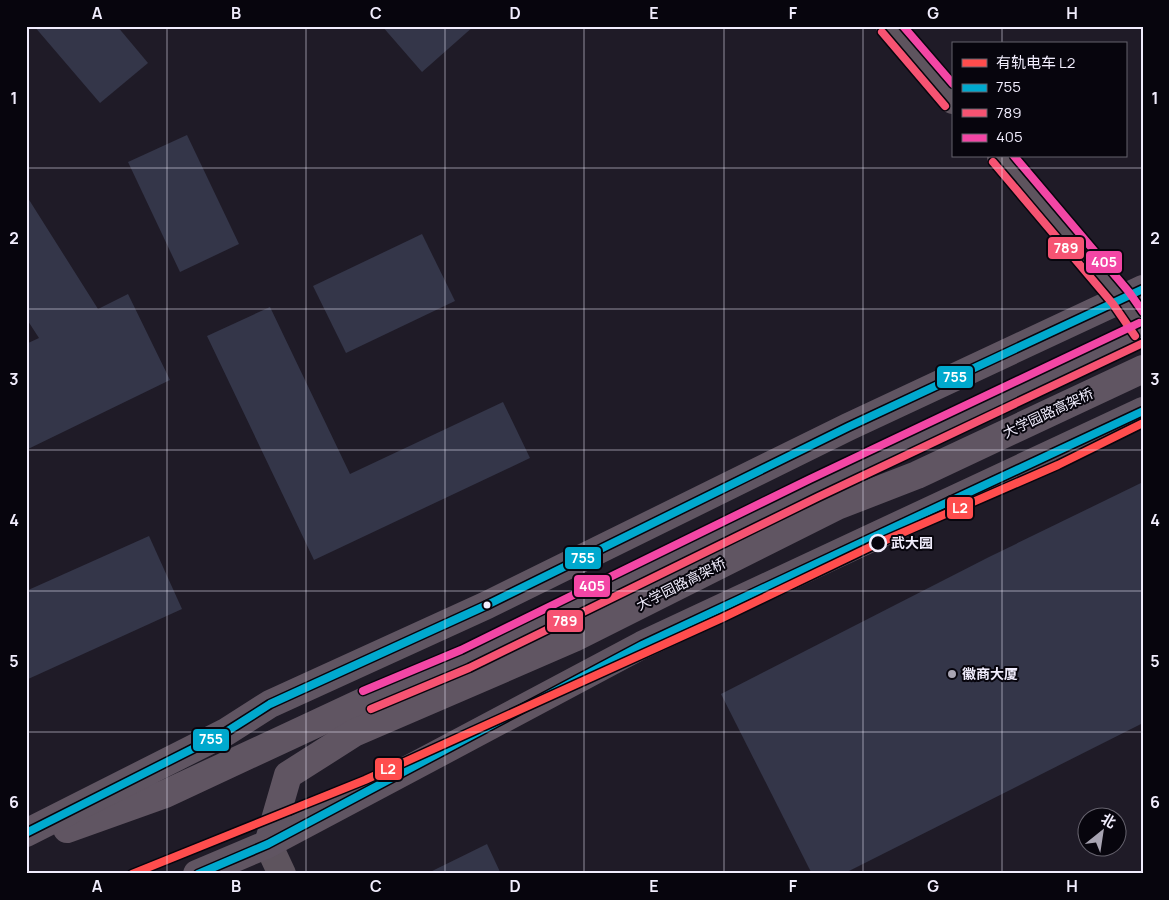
<svg xmlns="http://www.w3.org/2000/svg" width="1169" height="900" viewBox="0 0 1169 900" font-family="Manrope,'Noto Sans SC',sans-serif">
<style>
.building{fill:#343649}
.lines{fill:none;stroke-linecap:round;stroke-linejoin:round}
.minor{stroke:#5e545e;stroke-width:28}
.major{stroke:#605562;stroke-width:28}
.bus-1-casing{stroke:#07050d;stroke-width:11}
.bus-2-casing{stroke:#07050d;stroke-width:11}
.bus-3-casing{stroke:#07050d;stroke-width:11}
.bus-1{stroke:#00a9ce;stroke-width:8}
.bus-2{stroke:#f65372;stroke-width:8}
.bus-3{stroke:#f346a5;stroke-width:8}
.tram-1-casing{stroke:#07050d;stroke-width:11}
.tram-1{stroke:#ff4d4d;stroke-width:8}
.grid{fill:none;stroke:#f1edfd;stroke-width:1;stroke-opacity:0.55}
.stop-dot{fill:#07050d;stroke:#f1edfd;stroke-width:2.5}
.bus-dot{fill:#f1edfd;stroke:#07050d;stroke-width:2}
.poi-dot{fill:#a8a4b2;stroke:#07050d;stroke-width:2}
.labels{text-anchor:middle;stroke-width:4;stroke-linejoin:round;paint-order:stroke}
.street-label{font-size:14px;fill:#f1edfd;stroke:#07050d}
.stop-label{font-size:14px;font-weight:bold;fill:#f1edfd;stroke:#07050d;text-anchor:start}
.poi-label{font-size:14px;font-weight:bold;fill:#f1edfd;stroke:#07050d;text-anchor:start}
.line-badge{stroke:#07050d;stroke-width:2}
.badge-label{font-size:14px;text-anchor:middle;font-weight:bold;fill:#fff}
.neatline{fill:none;stroke:#f1edfd;stroke-width:2}
.grid-label{font-size:16px;text-anchor:middle;font-weight:bold;fill:#f1edfd}
</style>
<rect width="100%" height="100%" fill="#1f1b27"/>
<g class="building">
<polygon points="34,26 117,26 148,63 100,103"/>
<polygon points="382,26 474,26 422,72"/>
<polygon points="187,135 239,244 180,272 128,162"/>
<polygon points="26,195 98,309 128,294 170,380 26,450 26,344 39,338 26,318"/>
<polygon points="422,234 455,301 346,353 313,286"/>
<polygon points="270,307 350,474 503,402 530,458 314,560 207,336"/>
<polygon points="1143,482 1143,723 843,874 812,874 721,694 989,557"/>
<polygon points="149,536 182,609 26,680 26,591"/>
<polygon points="487,844 501,874 426,874"/>
</g>
<g class="lines">
<g class="minor">
<polyline points="890,26 953,100"/>
<polyline points="1001,156 1121,298 1143,330"/>
<polyline points="268,844 282,874"/>
</g>
<g class="major">
<polyline points="67,829 165,794 367,700 465,659 814,488 1143,332"/>
<polyline points="26,833 226,732 270,704 487,605 848,427 1143,289"/>
<polyline points="268,844 288,775 354,733 574,638 837,506 917,475 1143,369"/>
<polyline points="197,874 268,844 642,645 1143,411"/>
</g>
<defs>
<g id="bus-1">
<polyline points="26,833 226,732 270,704 487,605 848,427 1143,289"/>
<polyline points="198,874 268,844 642,645 1143,411"/>
</g>
<g id="bus-2">
<polyline points="882,32 945,106"/>
<polyline points="993,162 1113,304 1135,336"/>
<polyline points="371,709 469,668 818,497 1143,343"/>
</g>
<g id="bus-3">
<polyline points="903,26 953,84"/>
<polyline points="1014,156 1129,292 1143,312"/>
<polyline points="363,691 461,650 810,479 1139,323"/>
</g>
</defs>
<use href="#bus-1" class="bus-1-casing"/>
<use href="#bus-2" class="bus-2-casing"/>
<use href="#bus-3" class="bus-3-casing"/>
<use href="#bus-1" class="bus-1"/>
<use href="#bus-2" class="bus-2"/>
<use href="#bus-3" class="bus-3"/>
<defs>
<polyline id="tram-1" points="132,874 365,780 722,618 872,546 1058,465 1143,423"/>
</defs>
<use href="#tram-1" class="tram-1-casing"/>
<use href="#tram-1" class="tram-1"/>
</g>
<path class="grid" d="M167 26V874M306 26V874M445 26V874M584 26V874M724 26V874M863 26V874M1002 26V44M1002 156V874M26 168H1143M26 309H1143M26 450H1143M26 591H1143M26 732H1143"/>
<circle class="stop-dot" cx="878" cy="543" r="8"/>
<circle class="bus-dot" cx="487" cy="605" r="4.5"/>
<circle class="poi-dot" cx="952" cy="674" r="5"/>
<g class="labels">
<g class="street-label">
<text transform="translate(1048 413) rotate(-25)" y="5">大学园路高架桥</text>
<text transform="translate(681 584) rotate(-27)" y="5">大学园路高架桥</text>
</g>
<g class="stop-label">
<text x="891" y="548">武大园</text>
</g>
<g class="poi-label">
<text x="962" y="679">徽商大厦</text>
</g>
</g>
<g class="line-badge">
<rect x="1047" y="236" width="38" height="24" rx="5" fill="#f65372"/>
<rect x="1085" y="250" width="38" height="24" rx="5" fill="#f346a5"/>
<rect x="936" y="365" width="38" height="24" rx="5" fill="#00a9ce"/>
<rect x="946" y="496" width="28" height="24" rx="5" fill="#ff4d4d"/>
<rect x="564" y="546" width="38" height="24" rx="5" fill="#00a9ce"/>
<rect x="573" y="574" width="38" height="24" rx="5" fill="#f346a5"/>
<rect x="546" y="609" width="38" height="24" rx="5" fill="#f65372"/>
<rect x="192" y="728" width="38" height="24" rx="5" fill="#00a9ce"/>
<rect x="374" y="757" width="29" height="24" rx="5" fill="#ff4d4d"/>
</g>
<g class="badge-label">
<text x="1066" y="253">789</text>
<text x="1104" y="267">405</text>
<text x="955" y="382">755</text>
<text x="960" y="513">L2</text>
<text x="583" y="563">755</text>
<text x="592" y="591">405</text>
<text x="565" y="626">789</text>
<text x="211" y="744">755</text>
<text x="388" y="774">L2</text>
</g>
<rect width="1169" height="900" fill="none" stroke="#07050d" stroke-width="55"/>
<rect x="952" y="42" width="175" height="115" fill="#07050d" stroke="#65626d"/>
<rect x="962" y="59" width="25" height="8" fill="#ff4d4d" stroke="#65626d"/>
<text x="996" y="68" font-size="15" fill="#f1edfd">有轨电车 L2</text>
<rect x="962" y="84" width="25" height="8" fill="#00a9ce" stroke="#65626d"/>
<text x="996" y="92" font-size="15" fill="#f1edfd">755</text>
<rect x="962" y="109" width="25" height="8" fill="#f65372" stroke="#65626d"/>
<text x="996" y="118" font-size="15" fill="#f1edfd">789</text>
<rect x="962" y="134" width="25" height="8" fill="#f346a5" stroke="#65626d"/>
<text x="996" y="142" font-size="15" fill="#f1edfd">405</text>
<g transform="translate(1102 832) rotate(30)"><circle r="24" fill="#07050d" stroke="#65626d"/>
<path d="M0-4L9 19L0 12L-9 19Z" fill="#a8a4b2"/>
<text y="-8" font-size="14" font-weight="bold" text-anchor="middle" fill="#f1edfd">北</text>
</g>
<rect x="28" y="28" width="1114" height="844" class="neatline"/>
<g class="grid-label">
<text x="97" y="19">A</text>
<text x="236" y="19">B</text>
<text x="376" y="19">C</text>
<text x="515" y="19">D</text>
<text x="654" y="19">E</text>
<text x="793" y="19">F</text>
<text x="933" y="19">G</text>
<text x="1072" y="19">H</text>
<text x="14" y="104">1</text>
<text x="1155" y="104">1</text>
<text x="14" y="244">2</text>
<text x="1155" y="244">2</text>
<text x="14" y="385">3</text>
<text x="1155" y="385">3</text>
<text x="14" y="526">4</text>
<text x="1155" y="526">4</text>
<text x="14" y="667">5</text>
<text x="1155" y="667">5</text>
<text x="14" y="808">6</text>
<text x="1155" y="808">6</text>
<text x="97" y="892">A</text>
<text x="236" y="892">B</text>
<text x="376" y="892">C</text>
<text x="515" y="892">D</text>
<text x="654" y="892">E</text>
<text x="793" y="892">F</text>
<text x="933" y="892">G</text>
<text x="1072" y="892">H</text>
</g>
</svg>
